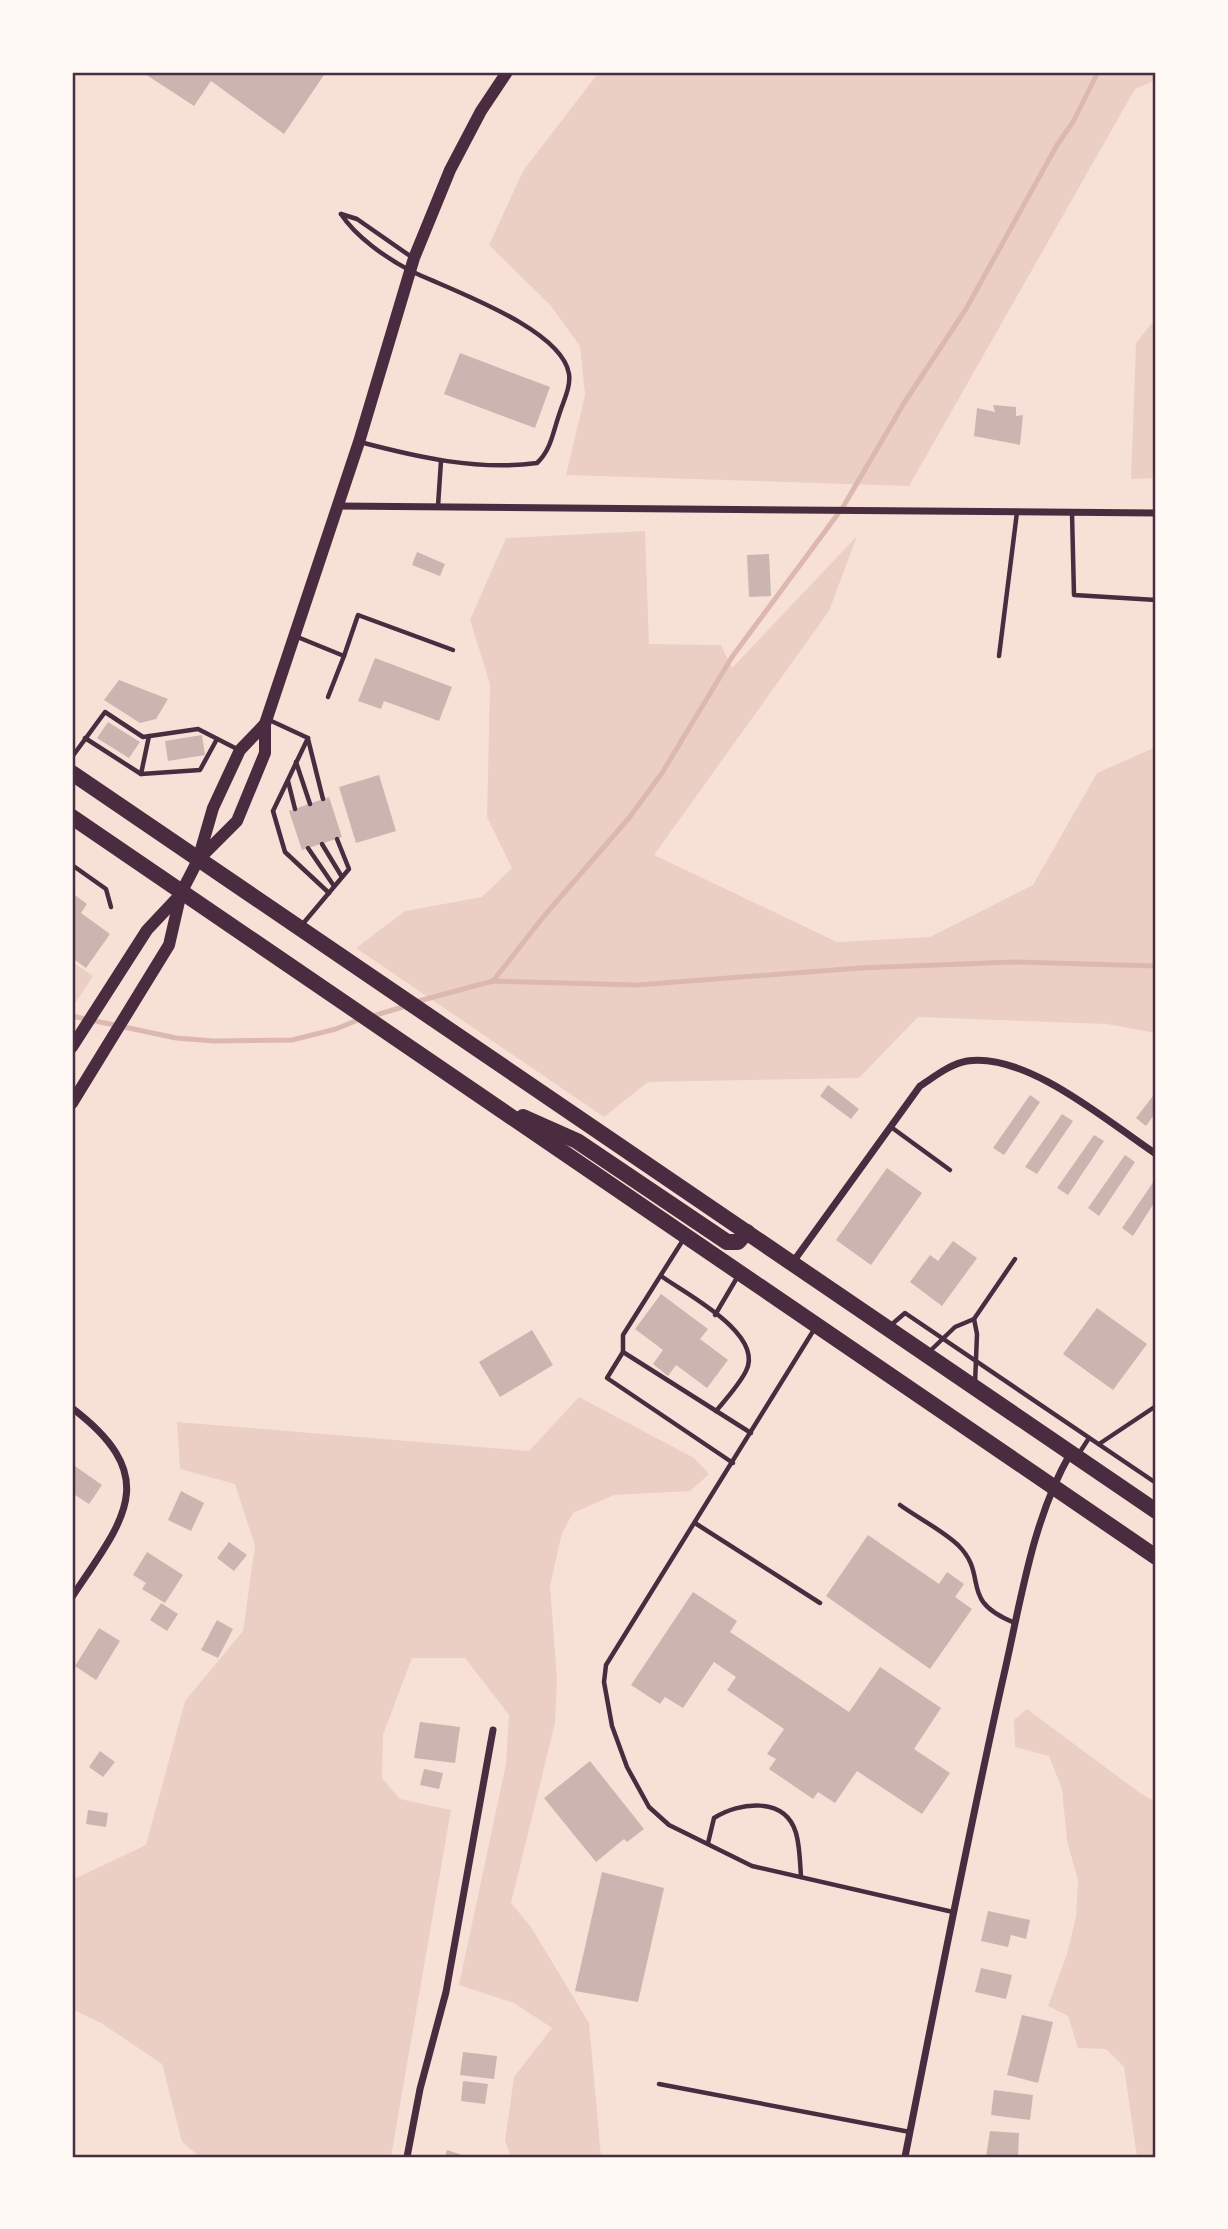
<svg xmlns="http://www.w3.org/2000/svg" width="1228" height="2229" viewBox="0 0 1228 2229" font-family="'Open Sans',sans-serif">
<style>
.green{fill:#ebcfc5}
.lines{fill:none;stroke-linecap:round;stroke-linejoin:round}
.stream{stroke:#dcb8b0;stroke-width:5}
.building{fill:#ccb4b1}
.service{stroke:#4a2c40;stroke-width:4.5}
.minor{stroke:#4a2c40;stroke-width:7}
.secondary{stroke:#4a2c40;stroke-width:12}
.trunk{stroke:#4a2c40;stroke-width:16}
.neatline{fill:none;stroke:#4a2c40;stroke-width:2.5}
</style>
<rect width="100%" height="100%" fill="#f7e1d7"/>
<g class="green">
<polygon points="599,72 1156,72 1156,80 1135,89 909,486 566,475 585,395 580,346 551,306 489,245 523,171"/>
<polygon points="1156,318 1156,478 1131,479 1136,343"/>
<polygon points="645,531 649,644 721,645 732,668 857,536 829,611 654,855 837,942 930,937 1033,885 1097,773 1156,747 1156,1033 1107,1024 918,1017 859,1078 648,1082 604,1117 356,948 405,911 482,897 512,868 487,817 490,684 470,620 506,538"/>
<polygon points="72,962 93,976 72,1008"/>
<polygon points="579,1397 694,1458 709,1474 690,1491 614,1495 573,1513 562,1533 550,1586 557,1679 555,1723 511,1903 531,1927 589,2023 601,2157 511,2157 505,2141 514,2077 552,2028 514,2003 459,1985 506,1764 509,1715 465,1658 412,1658 383,1735 382,1778 400,1799 451,1810 391,2157 200,2157 182,2142 162,2064 101,2023 72,2009 72,1880 146,1845 185,1701 243,1631 255,1546 235,1484 180,1469 177,1422 529,1451"/>
<polygon points="1027,1709 1140,1793 1156,1802 1156,2157 1137,2157 1124,2067 1106,2049 1078,2048 1068,2016 1048,2006 1067,1954 1076,1917 1078,1880 1067,1841 1062,1789 1049,1756 1015,1747 1014,1720"/>
</g>
<g class="lines">
<g class="stream">
<polyline points="493,981 544,916 629,818 662,773 732,657 843,507 904,403 966,309 1057,145 1073,122 1098,72"/>
<polyline points="415,1002 493,981 637,985 860,968 1013,962 1156,966"/>
<polyline points="72,1016 176,1038 214,1041 292,1040 336,1029 360,1019"/>
<polyline points="373,1016 406,1006"/>
</g>
</g>
<g class="building">
<polygon points="142,72 326,72 284,134 211,81 194,106"/>
<polygon points="460,353 550,387 535,428 444,394"/>
<polygon points="993,405 1016,407 1016,416 1023,415 1020,445 974,436 977,408 995,412"/>
<polygon points="417,552 445,564 440,576 412,565"/>
<polygon points="769,554 771,596 749,597 747,555"/>
<polygon points="375,658 452,687 439,721 384,701 381,709 358,701"/>
<polygon points="119,680 168,699 156,719 140,723 104,700"/>
<polygon points="108,722 140,742 129,758 97,738"/>
<polygon points="202,735 205,755 168,761 165,741"/>
<polygon points="379,775 396,831 356,843 339,787"/>
<polygon points="329,797 342,837 302,850 289,811"/>
<polygon points="72,893 87,904 81,913 110,934 86,968 72,958"/>
<polygon points="828,1085 859,1109 851,1119 820,1096"/>
<polygon points="1156,1092 1156,1112 1146,1126 1136,1118"/>
<polygon points="1030,1095 1040,1102 1004,1155 993,1148"/>
<polygon points="1062,1114 1073,1121 1037,1174 1025,1167"/>
<polygon points="1094,1135 1104,1141 1068,1195 1057,1188"/>
<polygon points="1125,1155 1135,1162 1099,1216 1088,1208"/>
<polygon points="887,1168 922,1193 871,1265 836,1240"/>
<polygon points="1156,1178 1156,1200 1133,1236 1122,1228"/>
<polygon points="953,1241 977,1258 942,1306 910,1282 930,1255 938,1261"/>
<polygon points="661,1294 708,1329 700,1339 728,1360 707,1388 676,1365 668,1376 653,1364 663,1350 635,1329"/>
<polygon points="1097,1308 1147,1344 1113,1390 1063,1354"/>
<polygon points="532,1330 553,1365 500,1397 479,1362"/>
<polygon points="72,1464 102,1485 89,1504 72,1493"/>
<polygon points="181,1491 204,1503 191,1531 168,1520"/>
<polygon points="868,1535 939,1584 947,1572 964,1584 955,1597 972,1609 930,1669 826,1596"/>
<polygon points="229,1542 247,1555 234,1571 217,1558"/>
<polygon points="147,1552 183,1575 165,1603 142,1589 146,1583 133,1575"/>
<polygon points="693,1592 737,1621 730,1632 849,1712 880,1667 941,1708 914,1749 950,1773 922,1814 857,1771 835,1803 818,1792 813,1799 769,1769 776,1759 767,1754 784,1729 727,1690 736,1677 714,1662 683,1708 665,1697 660,1704 631,1685"/>
<polygon points="161,1603 178,1614 167,1631 150,1620"/>
<polygon points="217,1620 233,1629 218,1658 201,1650"/>
<polygon points="99,1628 120,1641 96,1680 75,1666"/>
<polygon points="420,1722 460,1727 455,1763 414,1758"/>
<polygon points="100,1751 115,1762 103,1777 89,1767"/>
<polygon points="590,1761 644,1829 627,1842 624,1839 596,1862 544,1798"/>
<polygon points="424,1769 443,1773 439,1789 420,1785"/>
<polygon points="88,1810 108,1813 106,1827 86,1824"/>
<polygon points="602,1872 664,1888 638,2002 575,1991"/>
<polygon points="988,1911 1030,1920 1026,1939 1011,1935 1008,1947 981,1941"/>
<polygon points="981,1968 1012,1975 1006,1999 975,1992"/>
<polygon points="1022,2015 1053,2022 1038,2083 1007,2075"/>
<polygon points="463,2052 497,2056 494,2079 460,2075"/>
<polygon points="463,2081 488,2084 485,2104 461,2101"/>
<polygon points="994,2090 1033,2095 1030,2120 991,2115"/>
<polygon points="990,2131 1019,2133 1018,2157 986,2157"/>
<polygon points="447,2150 468,2157 445,2157"/>
</g>
<g class="lines">
<g class="service">
<path d="M341 214C356 237 386 258 411 271 448 289 562 328 569 374 571 387 563 402 559 415 553 432 551 450 537 463 477 471 417 457 360 442"/>
<polyline points="341,214 357,219 413,258"/>
<polyline points="438,506 441,461"/>
<polyline points="1072,513 1074,595 1156,600"/>
<polyline points="295,636 344,656 328,697"/>
<polyline points="344,656 358,615 453,650"/>
<polyline points="999,656 1017,512"/>
<polyline points="267,719 308,738"/>
<polyline points="85,738 141,774 200,770 217,739"/>
<polyline points="308,738 273,811 285,852 329,893"/>
<polyline points="308,739 323,799"/>
<polyline points="72,757 105,712 143,737 198,729 239,750"/>
<polyline points="296,762 310,804"/>
<polyline points="141,774 149,736"/>
<polyline points="288,781 295,809"/>
<polyline points="322,844 342,877"/>
<polyline points="308,848 334,886"/>
<polyline points="72,865 106,889 111,907"/>
<polyline points="301,926 349,869 337,839"/>
<polyline points="891,1127 950,1170"/>
<path d="M661 1276C686 1294 765 1334 746 1371 739 1385 726 1399 716 1411"/>
<polyline points="715,1315 738,1276"/>
<polyline points="974,1319 977,1334 975,1384"/>
<polyline points="891,1325 905,1313 1156,1483"/>
<polyline points="815,1328 606,1665 604,1682 612,1726 627,1767 649,1807 669,1825 752,1866 953,1912"/>
<polyline points="930,1351 955,1327 974,1319 1015,1259"/>
<polyline points="623,1352 623,1335 683,1240"/>
<polyline points="1099,1444 1156,1406"/>
<polyline points="1078,1455 1089,1438"/>
<polyline points="733,1463 607,1378 623,1352 751,1433"/>
<path d="M900 1505C918 1518 942 1530 958 1545 990 1577 957 1600 1015 1623"/>
<polyline points="695,1523 820,1603"/>
<path d="M708 1843 714 1818C739 1802 785 1796 796 1833 800 1847 800 1863 801 1877"/>
<polyline points="659,2084 910,2132"/>
</g>
<g class="minor">
<polyline points="337,506 1156,513"/>
<path d="M793 1262 920 1086C934 1077 950 1064 967 1061 1027 1052 1108 1122 1156 1154"/>
<path d="M72 1408C164 1478 123 1520 72 1597"/>
<polyline points="407,2157 420,2089 446,1992 493,1730"/>
<path d="M905 2157C936 1999 967 1840 1002 1683 1020 1607 1031 1522 1070 1454"/>
</g>
<g class="secondary">
<polyline points="198,860 237,821 265,753 265,724 359,442 414,258 450,170 481,111 507,72"/>
<polyline points="72,1047 147,930 179,896"/>
<polyline points="72,1103 169,945 181,893 198,860 213,808 240,750 265,724"/>
</g>
<g class="trunk">
<polyline points="72,773 1156,1511"/>
<polyline points="72,817 1156,1557"/>
<polyline points="523,1117 577,1141 727,1242 738,1242 747,1232"/>
</g>
</g>
<rect width="1228" height="2229" fill="none" stroke="#fffaf5" stroke-width="147"/>
<rect x="74" y="74" width="1080" height="2082" class="neatline"/>
</svg>
